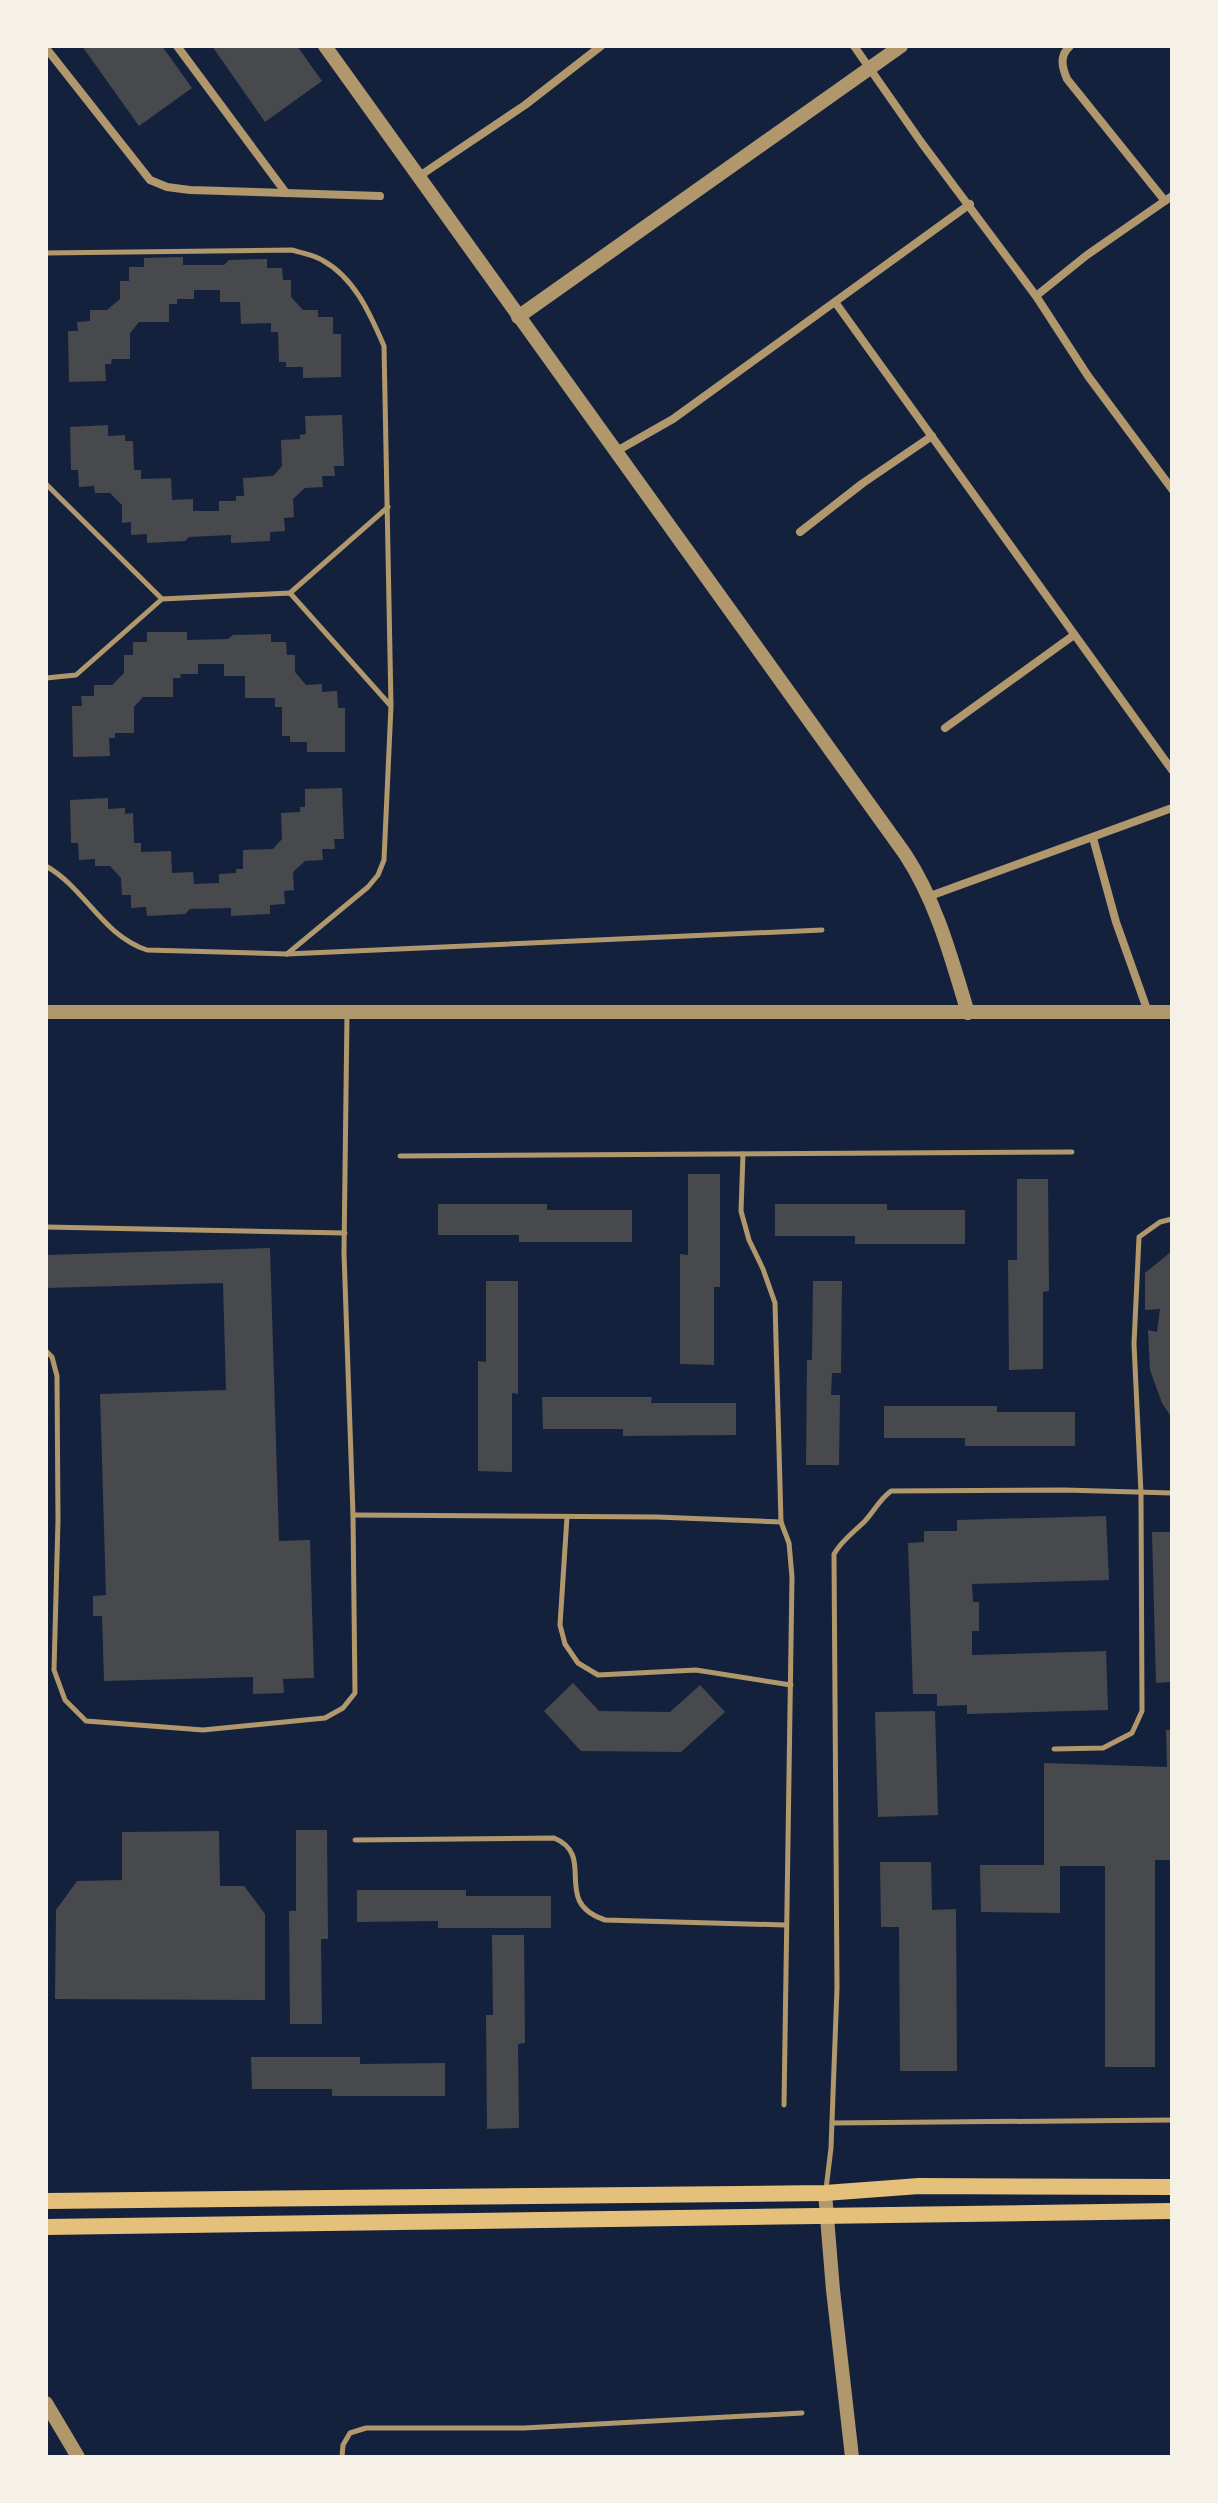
<svg xmlns="http://www.w3.org/2000/svg" width="1218" height="2503" viewBox="0 0 1218 2503" font-family="Karla,sans-serif">
<style>
.building{fill:#48494c}
.lines{fill:none;stroke-linecap:round;stroke-linejoin:round}
.service{stroke:#b1986c;stroke-width:5}
.minor{stroke:#b1986c;stroke-width:8}
.tertiary{stroke:#b1986c;stroke-width:14}
.secondary{stroke:#e5c07b;stroke-width:16}
</style>
<rect width="100%" height="100%" fill="#14213d"/>
<g class="building">
<polygon points="82,46 162,46 192,88 139,126"/>
<polygon points="212,46 297,46 322,81 265,122"/>
<polygon points="183,257 183,265 224,265 229,260 267,259 267,268 282,268 283,280 291,280 291,297 303,310 318,310 318,317 333,317 333,334 341,334 341,377 303,378 303,367 286,367 286,362 279,362 278,332 271,332 271,323 241,324 240,302 220,302 220,290 194,290 194,299 177,299 177,304 169,304 169,322 139,322 130,333 130,359 112,359 111,364 105,364 106,381 69,382 68,331 78,331 77,322 90,321 90,310 107,310 120,299 120,281 129,281 129,267 144,267 144,258"/>
<polygon points="342,415 344,466 334,466 335,476 322,476 323,487 305,488 293,499 294,517 284,518 285,531 270,532 270,541 231,543 231,535 189,537 185,541 147,543 147,534 131,535 131,522 122,523 122,505 110,493 95,493 94,486 79,487 78,470 71,470 70,427 108,425 108,436 125,435 125,441 133,441 134,470 141,470 141,479 171,478 172,500 193,499 193,511 219,511 219,501 236,501 236,496 244,496 243,478 273,476 282,466 281,440 300,439 300,435 306,434 305,416"/>
<polygon points="147,632 187,632 187,640 228,639 233,635 271,634 271,642 286,642 287,655 295,655 295,672 306,685 322,684 322,692 337,691 338,708 345,708 345,752 307,752 307,742 290,742 290,736 282,736 282,707 275,707 275,698 245,698 245,676 224,676 224,664 198,664 198,674 180,674 181,678 173,678 173,697 143,697 134,707 134,733 115,733 115,738 109,738 110,756 73,757 72,706 82,706 81,696 94,696 94,685 112,685 124,673 124,655 133,655 133,642 147,642"/>
<polygon points="342,788 344,839 334,839 335,849 322,849 323,860 305,861 293,872 294,890 284,891 285,904 270,905 270,914 231,916 231,908 190,909 185,914 147,916 146,907 131,908 131,895 122,895 121,878 110,866 95,866 95,859 79,860 78,843 71,843 70,800 108,798 108,809 125,808 125,814 133,813 134,843 141,843 141,852 171,851 172,873 193,872 194,884 219,883 219,874 236,873 236,869 243,869 243,850 273,849 282,839 281,813 300,812 300,807 305,807 305,789"/>
<polygon points="688,1174 720,1174 720,1287 714,1287 714,1365 680,1364 680,1254 688,1255"/>
<polygon points="1017,1179 1048,1179 1049,1291 1043,1292 1043,1369 1009,1370 1008,1260 1017,1260"/>
<polygon points="438,1204 547,1204 547,1210 632,1210 632,1242 519,1242 519,1235 438,1235"/>
<polygon points="775,1204 887,1204 887,1210 965,1210 965,1244 855,1244 855,1236 775,1236"/>
<polygon points="270,1248 279,1541 310,1540 314,1678 283,1679 284,1693 253,1694 253,1677 104,1681 102,1616 93,1616 93,1596 106,1595 100,1394 226,1390 223,1283 46,1288 46,1255"/>
<polygon points="1172,1251 1172,1418 1162,1403 1150,1370 1148,1330 1157,1332 1160,1309 1145,1310 1145,1273"/>
<polygon points="486,1281 518,1281 518,1394 512,1393 512,1472 478,1471 478,1361 486,1362"/>
<polygon points="813,1281 842,1281 841,1373 832,1373 831,1395 840,1395 839,1465 806,1465 807,1360 812,1360"/>
<polygon points="542,1397 652,1397 651,1403 736,1403 736,1435 623,1436 623,1429 543,1429"/>
<polygon points="884,1406 997,1406 997,1412 1075,1412 1075,1446 965,1446 965,1438 884,1438"/>
<polygon points="1106,1516 1109,1580 972,1584 973,1602 979,1602 979,1631 972,1631 972,1655 1106,1651 1108,1710 967,1714 967,1705 937,1706 937,1694 913,1694 908,1543 924,1542 924,1531 957,1531 957,1520"/>
<polygon points="1152,1532 1172,1532 1172,1682 1156,1683"/>
<polygon points="573,1683 599,1711 670,1712 700,1685 725,1712 681,1752 581,1751 544,1711"/>
<polygon points="935,1711 938,1815 878,1817 875,1712"/>
<polygon points="1166,1730 1172,1730 1172,1860 1155,1860 1155,2067 1105,2067 1105,1866 1060,1866 1060,1913 981,1912 980,1865 1044,1865 1044,1763 1167,1767"/>
<polygon points="296,1830 327,1830 328,1939 321,1939 322,2024 290,2024 289,1911 296,1911"/>
<polygon points="219,1831 220,1886 244,1886 265,1914 265,2000 55,1999 56,1910 77,1881 122,1880 122,1832"/>
<polygon points="880,1862 931,1862 932,1910 956,1909 957,2071 900,2071 899,1927 881,1927"/>
<polygon points="357,1890 466,1890 466,1896 551,1896 551,1928 438,1928 438,1921 357,1922"/>
<polygon points="492,1935 524,1935 525,2043 518,2044 519,2128 487,2129 486,2015 493,2015"/>
<polygon points="251,2057 360,2057 360,2064 445,2063 445,2096 332,2096 332,2089 252,2089"/>
</g>
<g class="lines">
<g class="service">
<path d="M46 253 292 250C302 253 314 255 322 260 355 278 370 314 384 346L391 706 384 860 378 875 368 887 287 954"/>
<polyline points="46,484 162,599 290,593 390,705"/>
<polyline points="290,593 388,507"/>
<polyline points="46,678 76,675 162,599"/>
<path d="M46 866C86 889 102 935 147 950L287 954 822 930"/>
<polyline points="743,1154 741,1211 749,1240 763,1269 775,1303 781,1522"/>
<polyline points="400,1156 1072,1152"/>
<polyline points="46,1227 345,1233"/>
<polyline points="46,1351 52,1357 57,1376 58,1520 54,1670 65,1700 86,1721 203,1730 325,1718 343,1708 355,1693 353,1515 344,1253 347,1014"/>
<polyline points="353,1515 657,1517 781,1522 789,1543 792,1577 784,2105"/>
<polyline points="567,1517 560,1625 565,1644 578,1663 598,1675 696,1670 791,1685"/>
<polyline points="1054,1749 1103,1748 1132,1733 1142,1711 1141,1493 1134,1344 1139,1237 1160,1222 1172,1219"/>
<path d="M355 1840 554 1838C598 1856 550 1902 605 1920L785 1925"/>
<polyline points="832,2123 1172,2120"/>
<path d="M826 2189 831 2148 837 1988 834 1554C842 1540 854 1532 865 1521 875 1510 879 1500 891 1491L1064 1490 1172 1493"/>
<polyline points="342,2457 343,2445 350,2433 366,2428 524,2428 802,2413"/>
</g>
<g class="minor">
<polyline points="177,46 286,193"/>
<polyline points="854,46 921,142 1036,296 1088,376 1172,489"/>
<path d="M1070 46C1059 56 1062 67 1067 79L1165 201"/>
<polyline points="46,48 150,180 167,187 190,190 380,196"/>
<polyline points="418,177 525,105 601,46"/>
<polyline points="1036,296 1087,255 1172,196"/>
<polyline points="835,302 1172,770"/>
<polyline points="615,452 673,419 970,204"/>
<polyline points="800,532 863,483 932,436"/>
<polyline points="945,728 1074,635"/>
<polyline points="1093,838 1116,922 1148,1012"/>
<polyline points="930,896 1172,808"/>
</g>
<g class="tertiary">
<path d="M325 46 905 854C937 903 951 957 968 1013"/>
<polyline points="518,317 901,46"/>
<polyline points="46,1012 1172,1012"/>
<polyline points="825,2193 833,2290 852,2457"/>
<polyline points="46,2403 78,2457"/>
</g>
<g class="secondary">
<polyline points="46,2201 825,2193 919,2186 1172,2187"/>
<polyline points="46,2227 1172,2211"/>
</g>
</g>
<rect width="1218" height="2503" fill="none" stroke="#f6f1e7" stroke-width="96"/>
</svg>
